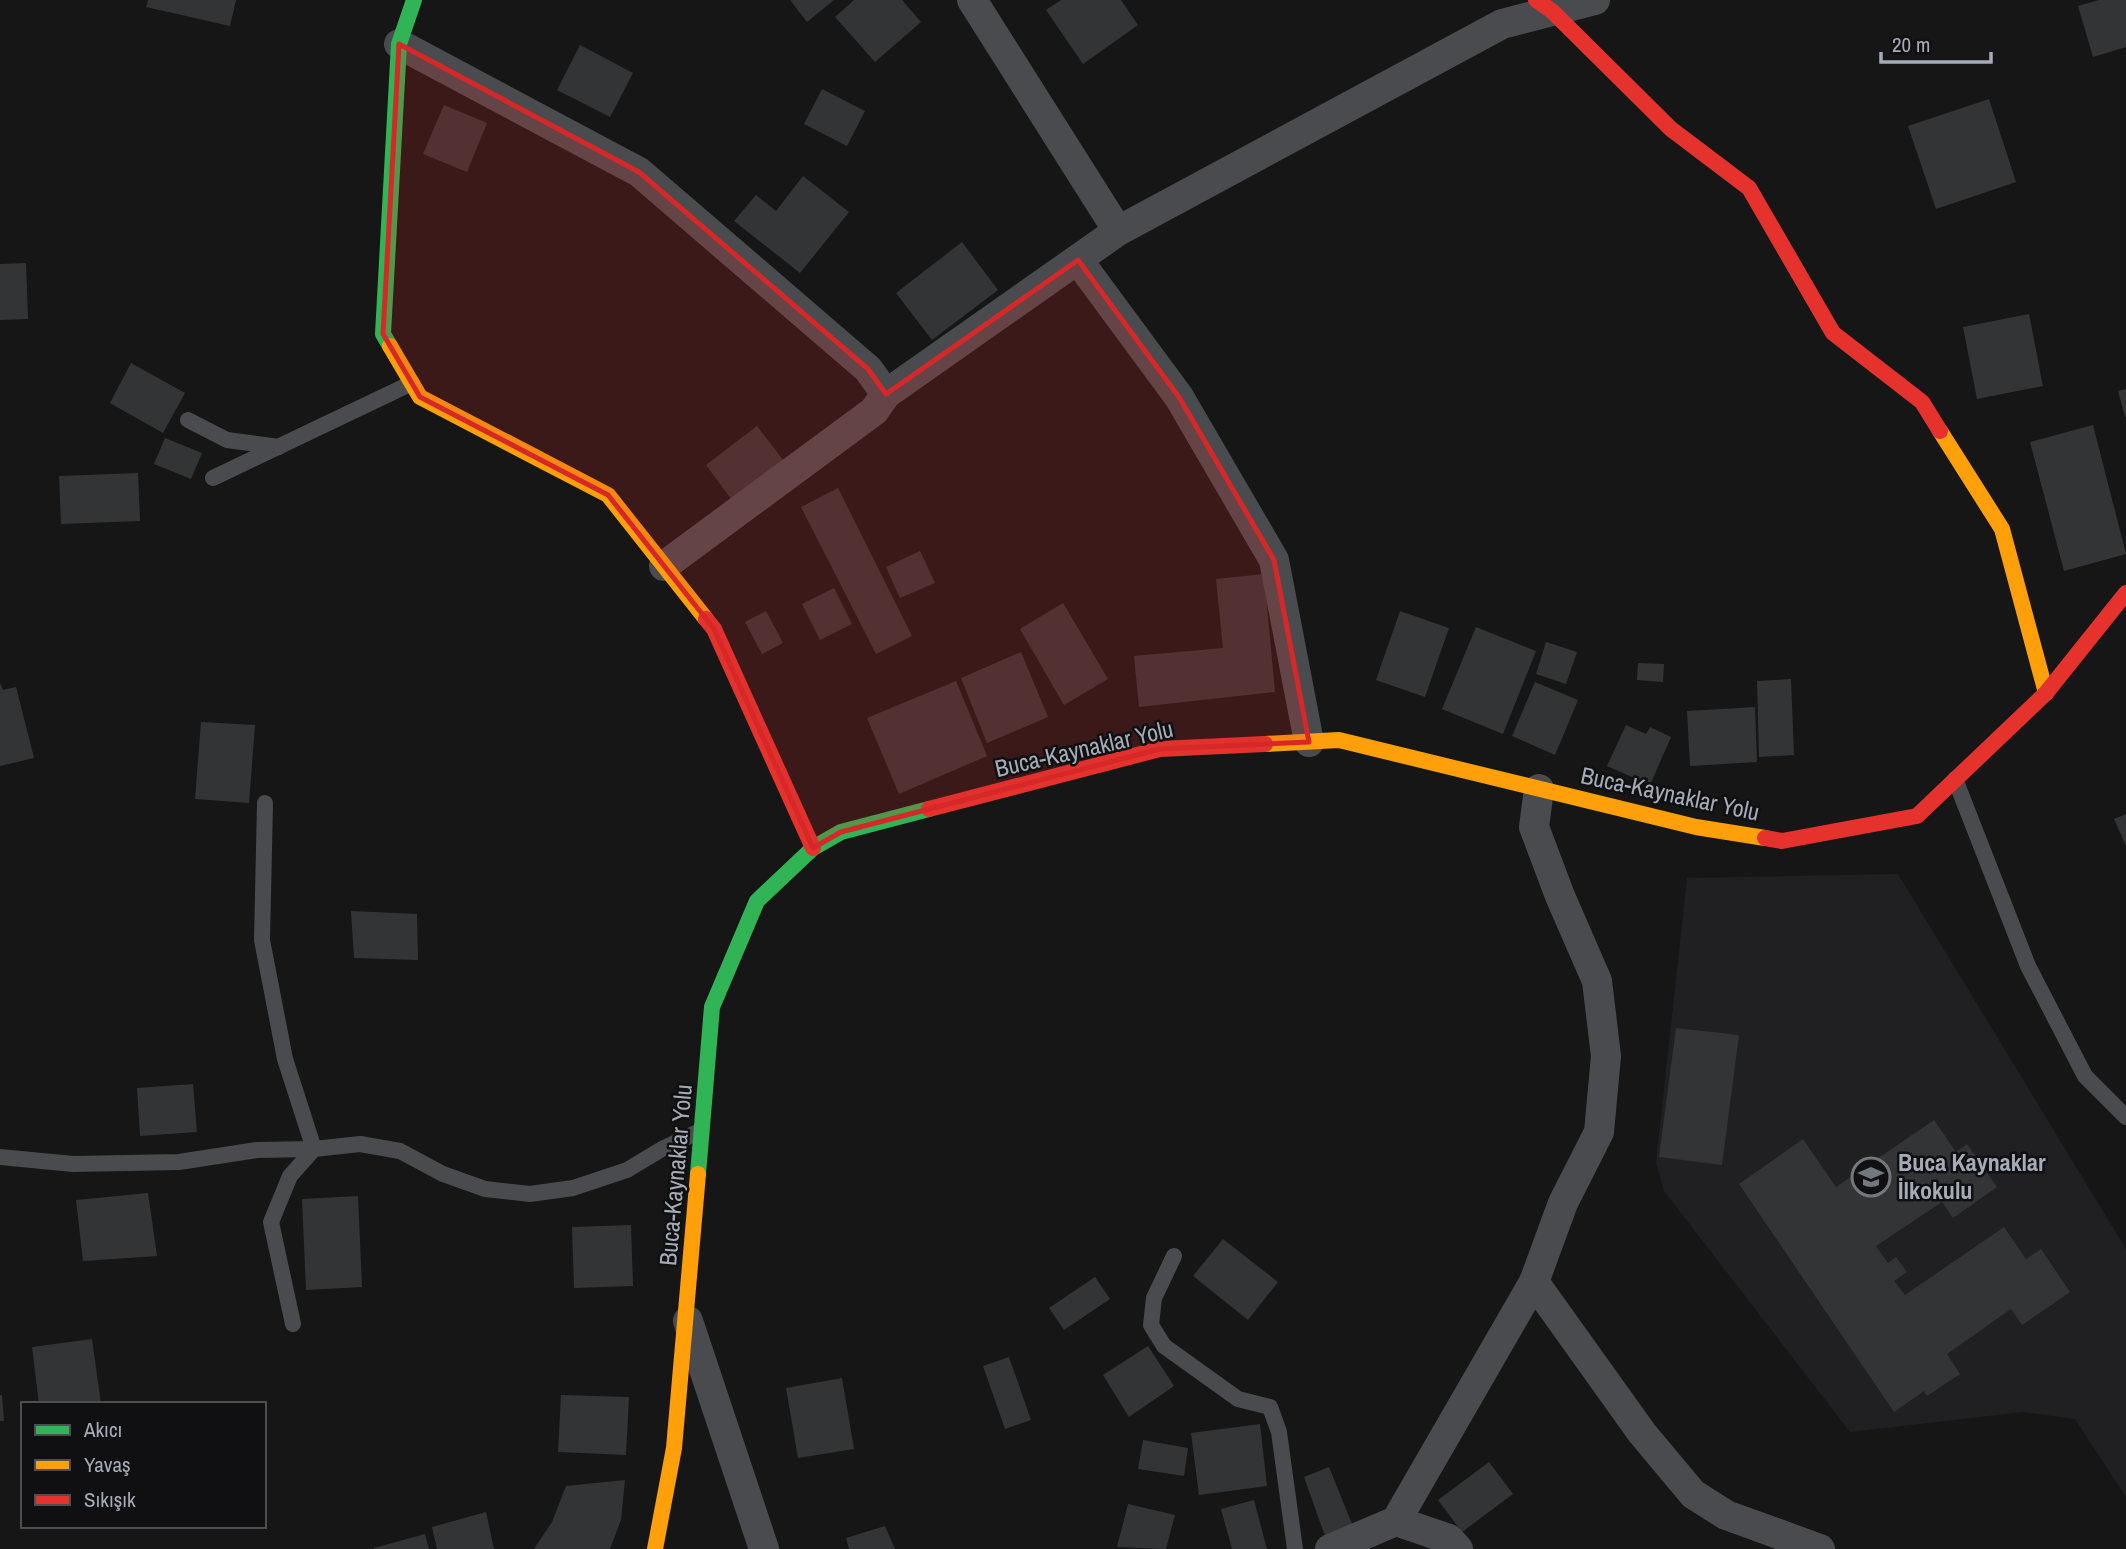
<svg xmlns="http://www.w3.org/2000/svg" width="2126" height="1549" viewBox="0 0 2126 1549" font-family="'Archivo Narrow',sans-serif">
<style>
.built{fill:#202022}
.building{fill:#333435}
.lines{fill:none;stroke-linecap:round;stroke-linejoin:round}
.lane{stroke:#494b4f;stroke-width:16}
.street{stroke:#494b4f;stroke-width:30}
.fast{stroke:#30b455;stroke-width:16}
.slow{stroke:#ff9f0a;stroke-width:16}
.jam{stroke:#e5322d;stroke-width:16}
.marked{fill:#d62828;fill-opacity:0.2;stroke:#d62828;stroke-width:5;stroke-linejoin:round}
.labels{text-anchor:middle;stroke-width:5;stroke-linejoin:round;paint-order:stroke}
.street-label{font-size:24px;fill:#a5acb8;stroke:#101012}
.poi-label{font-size:24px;font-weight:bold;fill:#a5acb8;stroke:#101012;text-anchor:start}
</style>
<rect width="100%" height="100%" fill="#161616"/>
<polygon class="built" points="1898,874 2126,1249 2126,1497 2075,1419 2023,1412 1850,1432 1664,1191 1656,1163 1687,878"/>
<g class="building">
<polygon points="148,0 236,0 230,26 146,7"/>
<polygon points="790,0 834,0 807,22"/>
<polygon points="854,0 902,0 921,22 875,62 835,17"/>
<polygon points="1061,0 1121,0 1138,25 1083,64 1046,10"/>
<polygon points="2099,0 2126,0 2126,47 2093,57 2078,6"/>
<polygon points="580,45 633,73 610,117 557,90"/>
<polygon points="822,89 865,111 847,146 804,124"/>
<polygon points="1989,99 2016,182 1936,209 1908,126"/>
<polygon points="444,105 487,123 467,172 423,154"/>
<polygon points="803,176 849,212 800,273 734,221 756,195 776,211"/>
<polygon points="962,242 998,290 932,340 896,293"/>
<polygon points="26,263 28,319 0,320 0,264"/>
<polygon points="2029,314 2043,386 1977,399 1963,327"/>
<polygon points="131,363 185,393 163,433 110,403"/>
<polygon points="2126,389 2126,417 2125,417 2118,391"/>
<polygon points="2093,425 2126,554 2064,571 2030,442"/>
<polygon points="757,426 783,460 732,500 706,465"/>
<polygon points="165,438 202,453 191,479 154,464"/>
<polygon points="138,473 140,521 61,524 59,476"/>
<polygon points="838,488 912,636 876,654 801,507"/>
<polygon points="920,551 935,583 900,598 886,567"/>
<polygon points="1264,574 1275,692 1139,707 1134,656 1223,648 1216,579"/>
<polygon points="834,588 852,624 820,640 802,604"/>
<polygon points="1063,603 1108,679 1064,705 1020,629"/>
<polygon points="766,611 783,643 762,654 745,622"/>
<polygon points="1400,611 1449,628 1425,697 1376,680"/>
<polygon points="1476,627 1536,651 1503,734 1442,709"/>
<polygon points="1546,642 1577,652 1566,684 1536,674"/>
<polygon points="1021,652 1048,717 987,743 961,678"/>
<polygon points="1638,663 1664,664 1663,682 1637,680"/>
<polygon points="1791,679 1794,755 1759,757 1757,681"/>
<polygon points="956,681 987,756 899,794 867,718"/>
<polygon points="1535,682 1578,700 1555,755 1512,736"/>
<polygon points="0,683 3,690 16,687 34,758 0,766"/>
<polygon points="1755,707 1757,762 1690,766 1687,711"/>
<polygon points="201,722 255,725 249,803 195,799"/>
<polygon points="1626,725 1646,734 1650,727 1671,737 1650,785 1607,766"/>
<polygon points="2126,814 2126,846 2114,819"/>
<polygon points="351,911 417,914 418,960 354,958"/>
<polygon points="1676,1028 1739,1035 1722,1165 1659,1157"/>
<polygon points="193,1084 197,1132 140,1136 137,1088"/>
<polygon points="1934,1120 1956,1152 1967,1144 1997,1187 1953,1218 1942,1202 1876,1246 1888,1263 1896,1257 1907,1272 1894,1281 1905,1295 2004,1227 2026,1259 2041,1249 2070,1292 2022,1325 2011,1309 1947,1354 1960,1374 1927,1396 1924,1391 1894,1412 1739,1184 1803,1139 1836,1187"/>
<polygon points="148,1193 157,1256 83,1261 76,1200"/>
<polygon points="358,1196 362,1287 306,1290 302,1199"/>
<polygon points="631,1225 633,1286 574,1288 572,1227"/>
<polygon points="1223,1239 1278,1282 1248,1320 1193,1276"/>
<polygon points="1095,1277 1110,1299 1064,1330 1049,1308"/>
<polygon points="92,1339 101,1404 39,1404 32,1347"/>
<polygon points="1148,1346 1174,1386 1129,1417 1103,1375"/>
<polygon points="1009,1357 1031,1420 1005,1429 983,1366"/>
<polygon points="842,1378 854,1449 798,1458 786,1388"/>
<polygon points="0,1395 2,1395 4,1421 0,1421"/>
<polygon points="561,1395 629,1397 626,1455 558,1452"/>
<polygon points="1260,1424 1267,1486 1199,1495 1191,1433"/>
<polygon points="1143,1440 1188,1448 1184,1476 1138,1469"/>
<polygon points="1489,1462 1513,1494 1462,1532 1438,1500"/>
<polygon points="1329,1467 1352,1524 1325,1536 1304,1477"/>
<polygon points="625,1480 621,1520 610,1549 534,1549 552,1522 566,1486"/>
<polygon points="1254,1500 1267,1549 1232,1549 1221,1509"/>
<polygon points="1128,1504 1175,1515 1166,1549 1117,1547"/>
<polygon points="486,1512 494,1549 437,1549 432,1527"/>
<polygon points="885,1526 895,1549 849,1549 846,1538"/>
<polygon points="425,1534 429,1549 374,1549 374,1548"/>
</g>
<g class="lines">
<g class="lane">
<polyline points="188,420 227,440 279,447"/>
<polyline points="213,478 412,383"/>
<polyline points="1955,779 2028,966 2085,1076 2126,1117"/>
<polyline points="265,803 262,940 285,1059 314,1149 290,1176 271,1222 293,1324"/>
<polyline points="0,1157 73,1164 179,1162 257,1150 314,1149 360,1144 400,1151 443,1174 485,1189 530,1194 573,1188 627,1170 662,1149 700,1131"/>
<polyline points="1174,1256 1154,1298 1151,1325 1164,1346 1238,1399 1270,1407 1279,1432 1295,1549"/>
</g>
<g class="street">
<polyline points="399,44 639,172 868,369 886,394"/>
<polyline points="1118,231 1502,24 1595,0"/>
<polyline points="1078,260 1179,397 1274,560 1309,742"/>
<polyline points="664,566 874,411 886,394 1118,231 972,0"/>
<polyline points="1534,1282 1563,1203 1599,1132 1606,1056 1597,981 1560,896 1534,827 1539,789"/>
<polyline points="688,1321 764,1549"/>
<polyline points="1396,1521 1449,1539 1458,1549"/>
<polyline points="1330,1549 1396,1521 1534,1282 1642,1433 1693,1494 1726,1515 1820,1549"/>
</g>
<g class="fast">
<polyline points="390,346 383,334 399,44 414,0"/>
<polyline points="698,1174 712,1007 757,901 813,848 841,832 929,809"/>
</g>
<g class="slow">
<polyline points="390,346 420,397 608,495 706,619"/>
<polyline points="1940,431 2002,529 2046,693"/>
<polyline points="1265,744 1339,740 1696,827 1765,838"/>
<polyline points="655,1549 674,1448 698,1174"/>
</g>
<g class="jam">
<polyline points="1536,0 1552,11 1671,129 1749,188 1833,333 1922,402 1940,431"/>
<polyline points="706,619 714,629 813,848"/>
<polyline points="929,809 1160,749 1265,744"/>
<polyline points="1765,838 1782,841 1917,816 2046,693 2126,593"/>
</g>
</g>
<path class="marked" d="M399 44 639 172 868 369 886 394 1078 260 1179 397 1274 560 1309 742 1160 749 841 832 813 848 714 629 608 495 420 397 383 334Z"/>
<defs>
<symbol id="school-ring" viewBox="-11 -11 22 22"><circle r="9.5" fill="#101012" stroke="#73787f" stroke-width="1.5"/><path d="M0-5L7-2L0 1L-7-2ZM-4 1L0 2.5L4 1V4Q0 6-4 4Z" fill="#73787f"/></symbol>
</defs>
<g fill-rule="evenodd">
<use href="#school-ring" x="1849" y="1155" width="44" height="44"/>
</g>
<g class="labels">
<g class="street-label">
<text transform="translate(1084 749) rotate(-13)" y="8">Buca-Kaynaklar Yolu</text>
<text transform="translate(1670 794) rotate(12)" y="8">Buca-Kaynaklar Yolu</text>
<text transform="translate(676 1175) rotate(-85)" y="8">Buca-Kaynaklar Yolu</text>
</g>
<g class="poi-label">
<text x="1898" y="1171">Buca Kaynaklar<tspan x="1898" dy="28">İlkokulu</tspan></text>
</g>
</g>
<rect x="21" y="1402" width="245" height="126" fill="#101012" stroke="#4c4e54" stroke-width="2"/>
<rect x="35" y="1425" width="35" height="10" fill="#30b455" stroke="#4c4e54" stroke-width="2"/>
<text x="84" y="1437" font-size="21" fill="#a5acb8">Akıcı</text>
<rect x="35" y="1460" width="35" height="10" fill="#ff9f0a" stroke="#4c4e54" stroke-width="2"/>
<text x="84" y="1472" font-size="21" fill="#a5acb8">Yavaş</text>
<rect x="35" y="1495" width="35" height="10" fill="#e5322d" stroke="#4c4e54" stroke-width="2"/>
<text x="84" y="1507" font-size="21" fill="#a5acb8">Sıkışık</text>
<path d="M1881 52v10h110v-10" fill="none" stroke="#a5acb8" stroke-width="3.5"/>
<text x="1892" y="52" font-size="21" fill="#a5acb8" stroke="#101012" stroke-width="5" paint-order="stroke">20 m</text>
</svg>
